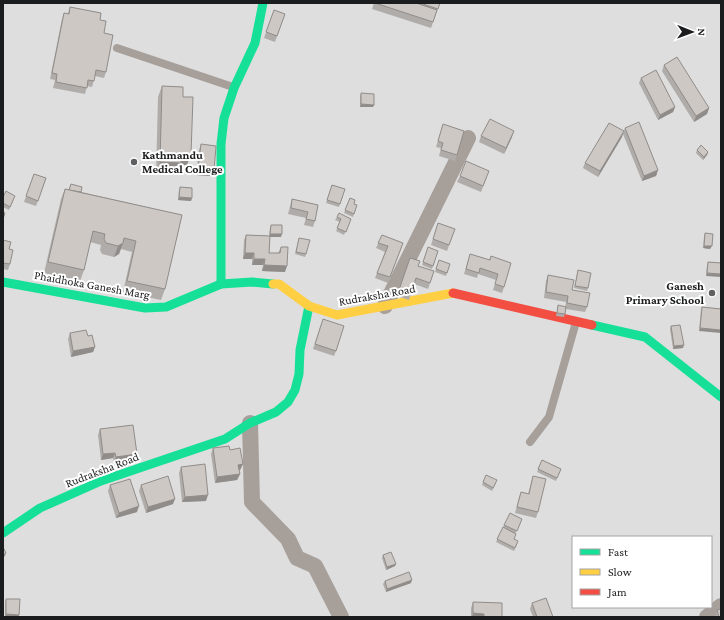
<svg xmlns="http://www.w3.org/2000/svg" width="724" height="620" viewBox="0 0 724 620" font-family="'Crimson Pro',serif">
<style>
.lines{fill:none;stroke-linecap:round;stroke-linejoin:round}
.lane{stroke:#a79f9a;stroke-width:8}
.street{stroke:#a79f9a;stroke-width:16}
.fast{stroke:#16e098;stroke-width:9}
.slow{stroke:#ffcf43;stroke-width:9}
.jam{stroke:#f24e42;stroke-width:9}
.wall{fill:#b0aca9}
.shaded-wall{fill:#908c89}
.building{fill:#cdc8c4;stroke:#908c89}
.poi-dot{fill:#5f6061;stroke:#fff;stroke-width:1.5}
.labels{text-anchor:middle;stroke-width:4;stroke-linejoin:round;paint-order:stroke}
.poi-label{font-size:12px;font-weight:bold;fill:#1b1c1d;stroke:#fff;text-anchor:start}
.street-label{font-size:12px;fill:#1b1c1d;stroke:#fff}
</style>
<rect width="100%" height="100%" fill="#dededf"/>
<g class="lines">
<g class="lane">
<polyline points="117,48 233,87"/>
<polyline points="530,442 549,417 576,322"/>
</g>
<g class="street">
<polyline points="385,306 468,138"/>
<polyline points="250,423 252,502 288,539 297,558 315,566 341,617"/>
<polyline points="707,617 721,606"/>
</g>
<g class="fast">
<polyline points="3,282 145,308 166,307 221,284 252,282 273,284"/>
<polyline points="221,284 221,144 224,118 234,88 255,43 263,3"/>
<polyline points="592,325 645,337 721,397"/>
<polyline points="3,533 40,508 101,481 225,439 250,423 276,412 288,402 295,390 299,374 300,350 309,306"/>
</g>
<polyline class="slow" points="273,284 279,284 309,306 337,315 453,293"/>
<polyline class="jam" points="453,293 592,325"/>
</g>
<g class="wall">
<polygon points="374,3 440,3 431,28 372,9"/>
<polygon points="70,7 100,20 104,33 106,72 104,78 95,76 92,87 87,86 85,94 53,88 55,80 50,79 62,19 64,13 68,13"/>
<polygon points="274,10 285,14 275,42 264,38"/>
<polygon points="664,65 709,108 707,114 694,122 662,71"/>
<polygon points="641,78 675,107 673,112 658,120 639,83"/>
<polygon points="162,86 183,97 187,165 181,165 177,174 156,173 158,97"/>
<polygon points="361,93 374,105 373,107 360,107 360,96"/>
<polygon points="443,124 464,131 455,161 439,156 441,148 436,147"/>
<polygon points="625,128 658,170 656,176 642,181 623,134"/>
<polygon points="481,136 512,137 504,154 479,142"/>
<polygon points="622,137 598,177 583,168 585,163"/>
<polygon points="201,144 214,171 212,176 196,175 199,150"/>
<polygon points="697,150 708,152 707,155 703,160 696,153"/>
<polygon points="34,174 46,178 36,206 24,202"/>
<polygon points="460,176 487,177 481,192 457,182"/>
<polygon points="71,184 81,192 182,215 165,289 161,300 123,292 132,252 121,249 119,254 114,257 102,254 100,250 101,245 90,242 84,270 80,281 44,273 61,199 65,189 69,189"/>
<polygon points="332,185 345,189 339,207 326,203"/>
<polygon points="180,187 192,198 191,201 178,200 179,190"/>
<polygon points="3,197 14,199 9,210 3,207"/>
<polygon points="350,198 354,204 357,205 353,217 344,213"/>
<polygon points="292,199 318,205 315,221 313,227 304,225 306,218 288,214"/>
<polygon points="337,217 351,219 344,235 336,231 340,222 335,220"/>
<polygon points="438,223 455,229 447,251 431,245"/>
<polygon points="271,225 281,237 270,237 269,253 278,253 281,247 285,272 262,271 263,265 252,265 252,259 243,259 244,240 246,235 269,236 270,228"/>
<polygon points="705,233 710,249 703,248 704,236"/>
<polygon points="382,235 403,243 388,283 375,278 385,252 376,248"/>
<polygon points="299,238 306,254 305,257 295,254"/>
<polygon points="3,240 9,249 10,264 8,270 3,269"/>
<polygon points="428,247 438,251 432,269 422,265"/>
<polygon points="470,254 489,260 491,256 504,287 502,293 493,290 496,280 478,274 477,278 464,274"/>
<polygon points="410,258 418,266 434,271 428,289 414,284 409,300 397,296"/>
<polygon points="439,260 450,264 446,276 435,272"/>
<polygon points="708,262 721,263 706,276 707,265"/>
<polygon points="578,270 588,288 587,291 574,288"/>
<polygon points="548,275 572,290 587,307 585,312 566,309 564,317 556,316 558,305 565,307 566,302 544,298 546,281"/>
<polygon points="702,307 721,309 699,331 701,310"/>
<polygon points="323,319 336,351 334,356 313,349"/>
<polygon points="671,326 683,348 673,349 670,329"/>
<polygon points="70,333 88,336 95,347 93,352 71,357 68,339"/>
<polygon points="100,429 137,454 135,460 114,463 113,458 101,460 98,435"/>
<polygon points="213,448 230,450 243,464 240,470 239,470 240,474 237,480 215,483 211,454"/>
<polygon points="542,460 561,469 556,481 537,472"/>
<polygon points="181,467 206,501 182,502 179,473"/>
<polygon points="533,476 538,512 536,518 515,513 519,498 521,492 528,494"/>
<polygon points="483,482 496,483 492,491 482,485"/>
<polygon points="110,485 137,512 116,518 108,491"/>
<polygon points="141,485 173,504 146,513 139,491"/>
<polygon points="521,522 515,534 514,539 517,544 514,551 496,542 504,525"/>
<polygon points="383,555 396,564 395,566 386,570 382,558"/>
<polygon points="385,581 411,583 386,592 383,584"/>
<polygon points="6,599 19,615 5,617 5,602"/>
<polygon points="473,602 502,617 471,617 471,608"/>
<polygon points="532,603 553,617 533,617 530,609"/>
<polygon points="717,610 721,617 715,617"/>
</g>
<g class="shaded-wall">
<polygon points="361,104 374,105 373,107 360,107"/>
<polygon points="675,107 673,112 658,120 660,115"/>
<polygon points="709,108 707,114 694,122 696,116"/>
<polygon points="514,131 512,137 504,154 506,148"/>
<polygon points="624,131 622,137 598,177 600,171"/>
<polygon points="708,152 707,155 703,160 704,157"/>
<polygon points="181,154 191,154 187,165 181,165 177,174 156,173 160,162"/>
<polygon points="198,169 214,171 212,176 196,175"/>
<polygon points="658,170 656,176 642,181 644,176"/>
<polygon points="179,197 192,198 191,201 178,200"/>
<polygon points="270,234 282,234 281,237 269,237"/>
<polygon points="123,243 119,254 114,257 118,246"/>
<polygon points="704,246 712,246 710,249 703,248"/>
<polygon points="245,253 254,253 252,259 243,259"/>
<polygon points="254,259 265,259 263,265 252,265"/>
<polygon points="264,265 287,266 285,272 262,271"/>
<polygon points="707,273 721,274 721,277 706,276"/>
<polygon points="700,328 721,330 721,333 699,331"/>
<polygon points="684,345 683,348 673,349 674,346"/>
<polygon points="95,347 93,352 71,357 73,351"/>
<polygon points="115,453 113,458 101,460 103,454"/>
<polygon points="137,454 135,460 114,463 116,457"/>
<polygon points="243,464 240,470 236,471 238,465"/>
<polygon points="240,474 237,480 215,483 217,477"/>
<polygon points="208,495 206,501 182,502 185,497"/>
<polygon points="175,499 173,504 146,513 148,507"/>
<polygon points="139,506 137,512 116,518 119,513"/>
<polygon points="6,553 5,556 3,557 3,555"/>
<polygon points="396,564 395,566 386,570 387,567"/>
<polygon points="412,580 411,583 386,592 387,589"/>
<polygon points="473,613 484,614 483,617 472,617"/>
<polygon points="6,614 19,615 18,617 5,617"/>
</g>
<g class="building">
<polygon points="375,3 416,3 437,10 433,22"/>
<polygon points="420,3 440,3 438,9"/>
<polygon points="70,7 101,13 100,20 106,21 104,33 113,35 106,72 96,70 94,81 88,80 87,88 56,82 57,74 52,73 64,13 69,14"/>
<polygon points="274,10 285,14 277,36 266,32"/>
<polygon points="677,57 709,108 696,116 664,65"/>
<polygon points="656,70 675,107 660,115 641,78"/>
<polygon points="162,86 183,87 183,97 193,97 191,154 181,154 181,163 160,162"/>
<polygon points="361,93 374,94 374,105 361,104"/>
<polygon points="490,119 514,131 506,148 481,136"/>
<polygon points="639,122 658,170 644,176 625,128"/>
<polygon points="609,123 624,131 600,171 585,163"/>
<polygon points="443,124 464,131 457,155 441,150 443,143 438,141"/>
<polygon points="201,144 216,146 214,171 198,169"/>
<polygon points="701,145 708,152 704,157 697,150"/>
<polygon points="466,161 489,171 483,186 460,176"/>
<polygon points="34,174 46,178 38,201 26,196"/>
<polygon points="71,184 82,187 81,192 69,190"/>
<polygon points="332,185 345,189 340,204 327,200"/>
<polygon points="180,187 192,188 192,198 179,197"/>
<polygon points="65,189 182,215 165,289 127,281 136,241 124,238 123,243 118,246 106,243 104,239 105,234 93,231 84,270 48,262"/>
<polygon points="6,191 15,196 10,207 3,203 3,197"/>
<polygon points="350,198 355,200 354,204 357,205 354,214 345,210"/>
<polygon points="292,199 318,205 315,221 306,219 308,212 291,208"/>
<polygon points="3,212 5,213 3,219"/>
<polygon points="339,213 351,219 346,232 337,228 341,219 337,217"/>
<polygon points="438,223 455,229 449,245 433,239"/>
<polygon points="271,225 282,225 282,234 270,234"/>
<polygon points="705,233 713,234 712,246 704,246"/>
<polygon points="246,235 270,236 269,253 280,253 281,247 288,247 287,266 264,265 265,259 254,259 254,253 245,253"/>
<polygon points="382,235 403,243 390,277 377,273 388,246 378,243"/>
<polygon points="299,238 310,240 306,254 296,252"/>
<polygon points="3,240 11,242 9,249 13,250 10,264 3,263"/>
<polygon points="428,247 438,251 433,266 423,262"/>
<polygon points="470,254 490,260 491,256 511,263 504,287 495,284 498,274 480,268 479,273 466,269"/>
<polygon points="410,258 420,261 418,266 434,271 430,283 416,278 411,294 399,290"/>
<polygon points="439,260 450,264 447,273 436,269"/>
<polygon points="708,262 721,263 721,274 707,273"/>
<polygon points="578,270 591,273 588,288 575,286"/>
<polygon points="548,275 574,280 572,290 590,293 587,307 567,303 568,296 546,292"/>
<polygon points="558,305 566,307 565,314 557,313"/>
<polygon points="702,307 721,309 721,330 700,328"/>
<polygon points="323,319 344,326 336,351 315,344"/>
<polygon points="680,325 684,345 674,346 671,326"/>
<polygon points="86,330 88,336 92,335 95,347 73,351 70,333"/>
<polygon points="133,425 137,454 116,457 115,453 103,454 100,429"/>
<polygon points="229,446 230,450 240,448 243,464 238,465 240,474 217,477 213,448"/>
<polygon points="542,460 561,469 557,478 538,469"/>
<polygon points="205,464 208,495 185,497 181,467"/>
<polygon points="486,475 497,480 493,488 483,482"/>
<polygon points="168,476 175,499 148,507 141,485"/>
<polygon points="533,476 546,479 538,512 517,507 521,492 529,494"/>
<polygon points="130,479 139,506 119,513 110,485"/>
<polygon points="510,513 522,519 517,531 504,525"/>
<polygon points="503,527 516,534 514,539 518,541 515,548 497,539"/>
<polygon points="3,547 6,553 3,555"/>
<polygon points="391,552 396,564 387,567 383,555"/>
<polygon points="409,572 412,580 387,589 385,581"/>
<polygon points="546,598 553,617 537,617 532,603"/>
<polygon points="6,599 20,599 19,615 6,614"/>
<polygon points="473,602 502,603 502,617 484,617 484,614 473,613"/>
<polygon points="721,609 721,617 719,617 717,610"/>
</g>
<g class="poi-dot">
<circle cx="134" cy="162" r="4"/>
<circle cx="712" cy="293" r="4"/>
</g>
<g class="labels">
<g class="poi-label">
<text x="142" y="159">Kathmandu<tspan x="142" dy="14">Medical College</tspan></text>
<text x="704" y="290" text-anchor="end">Ganesh<tspan x="704" dy="14">Primary School</tspan></text>
</g>
<g class="street-label">
<text transform="translate(92 285) rotate(10)" y="4">Phaidhoka Ganesh Marg</text>
<text transform="translate(377 295) rotate(-10)" y="4">Rudraksha Road</text>
<text transform="translate(102 470) rotate(-21)" y="4">Rudraksha Road</text>
</g>
</g>
<rect width="724" height="620" fill="none" stroke="#1b1c1d" stroke-width="8"/>
<rect x="572" y="536" width="140" height="72" fill="#ffffff" stroke="#a4a4a5"/>
<rect x="580" y="549" width="20" height="6" fill="#16e098" stroke="#a4a4a5"/>
<text x="608" y="556" font-size="12" fill="#1b1c1d">Fast</text>
<rect x="580" y="569" width="20" height="6" fill="#ffcf43" stroke="#a4a4a5"/>
<text x="608" y="576" font-size="12" fill="#1b1c1d">Slow</text>
<rect x="580" y="589" width="20" height="6" fill="#f24e42" stroke="#a4a4a5"/>
<text x="608" y="596" font-size="12" fill="#1b1c1d">Jam</text>
<g transform="translate(692 32) rotate(91)" stroke="#ffffff" stroke-width="3" paint-order="stroke">
<path d="M0-3L7 15L0 10L-7 15Z" fill="#1b1c1d"/>
<text y="-6" font-size="11" font-weight="bold" text-anchor="middle" fill="#1b1c1d">N</text>
</g>
</svg>
